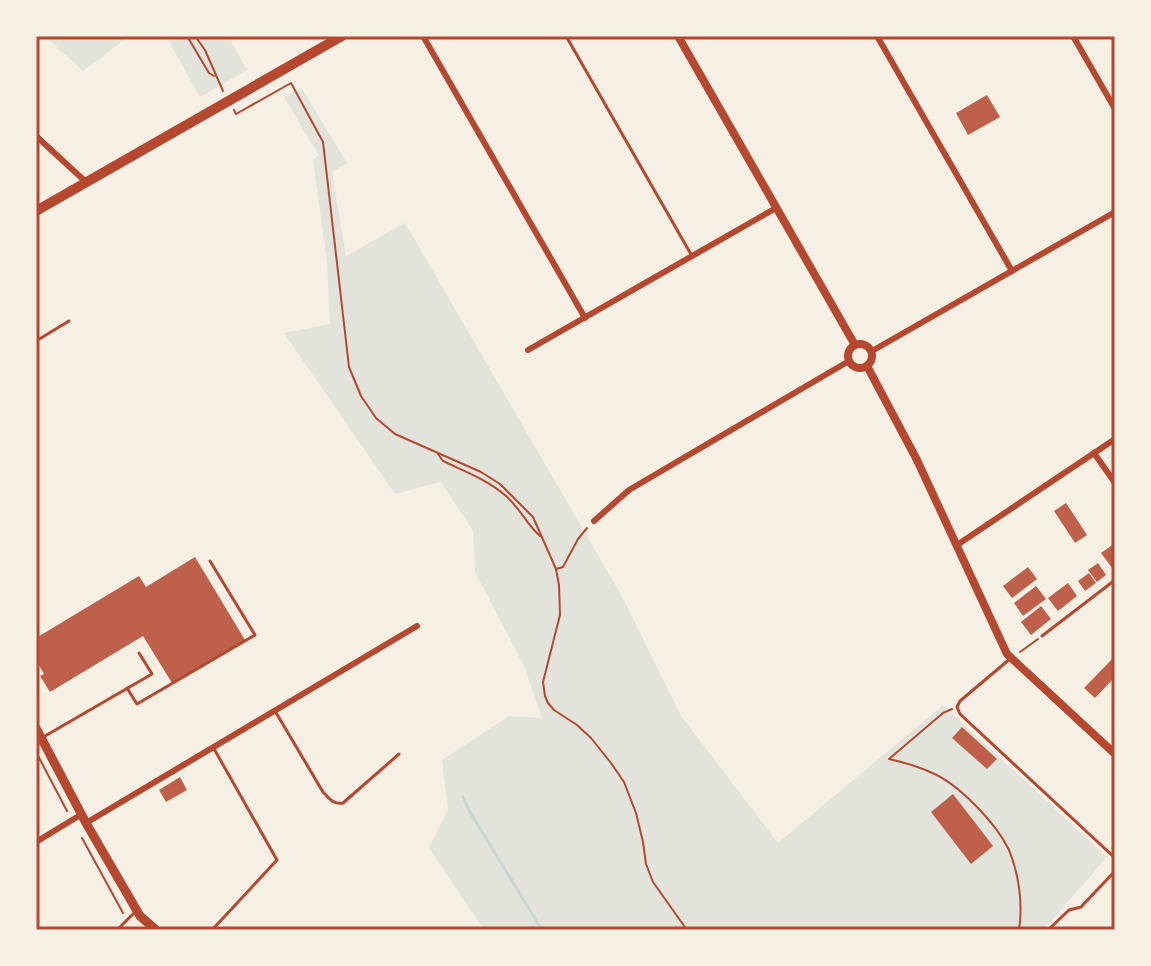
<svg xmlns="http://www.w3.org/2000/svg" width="1151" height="966" viewBox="0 0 1151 966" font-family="'Archivo Narrow',sans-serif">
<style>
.green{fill:#e2e4dc}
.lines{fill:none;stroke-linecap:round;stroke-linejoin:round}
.stream{stroke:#c9d6d2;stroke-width:3}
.building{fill:#bf614a}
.path{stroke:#b5482f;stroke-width:2}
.service{stroke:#b5482f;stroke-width:3}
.minor{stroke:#b5482f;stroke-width:6}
.tertiary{stroke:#b5482f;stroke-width:8}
.secondary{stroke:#b5482f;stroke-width:9}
.primary{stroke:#b5482f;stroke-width:10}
.neatline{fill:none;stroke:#b5482f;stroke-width:3}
</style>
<rect width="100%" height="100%" fill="#f6efe4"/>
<g class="green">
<polygon points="45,36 129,36 83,71"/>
<polygon points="166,36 228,36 247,70 200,97"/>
<polygon points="301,87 347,163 332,172 346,256 405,223 624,600 681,716 778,843 943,705 1107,857 1043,930 484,930 429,848 448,810 442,760 509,716 542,718 524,666 475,572 473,531 441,482 395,494 284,333 330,324 327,262 313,159 319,156 284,97"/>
</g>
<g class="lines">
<polyline class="stream" points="463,797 470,812 542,930"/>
</g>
<g class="building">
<polygon points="987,95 1000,117 968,135 956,113"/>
<polygon points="1066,503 1087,535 1075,543 1054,511"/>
<polygon points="1115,543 1115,565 1112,568 1101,553"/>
<polygon points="195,557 245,640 172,683 143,636 50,692 40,676 44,674 36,660 36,638 139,576 146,587"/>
<polygon points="1098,563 1106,575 1097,582 1088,570"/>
<polygon points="1028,567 1037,579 1012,598 1003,586"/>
<polygon points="1089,573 1096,583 1085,591 1078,581"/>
<polygon points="1068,583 1077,596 1058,611 1048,598"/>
<polygon points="1036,586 1046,599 1023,616 1014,603"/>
<polygon points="1041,606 1051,619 1031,635 1021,622"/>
<polygon points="1115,656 1115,677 1095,698 1084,688"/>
<polygon points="962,727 997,759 987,769 952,738"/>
<polygon points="180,777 187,790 166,802 159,790"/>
<polygon points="953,794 993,846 971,864 931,812"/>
</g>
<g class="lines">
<g class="path">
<polyline points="187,36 209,73 214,76"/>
<polyline points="195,36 205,50 223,91"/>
<polyline points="234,110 236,114 291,83 323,142 349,367 361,396 376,418 395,434 481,472 500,484 533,517 556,569 559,585 560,615 543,682 545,696 548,703 554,710 577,725 591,738 611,763 624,782 636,813 643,842 646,864 653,882 687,930"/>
<path d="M438 454 443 461C464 471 488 480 506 496 520 508 527 525 540 536"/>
<polyline points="556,569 563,567 578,539 587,528"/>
<polyline points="1020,652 1038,639"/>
<path d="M952 709 943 713 889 759C902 762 917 766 930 772 958 783 996 823 1009 850 1019 874 1023 905 1019 930"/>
<polyline points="36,752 67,811"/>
<polyline points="82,838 123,913"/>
</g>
<g class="service">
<polyline points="566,36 692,256"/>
<polyline points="36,341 69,321"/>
<polyline points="1042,636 1115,580"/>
<polyline points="1011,658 960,701 957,707 960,714 1115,858"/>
<polyline points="127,688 137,704 255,635 210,561"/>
<path d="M275 711 323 792C329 798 333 805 343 803L399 754"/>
<polyline points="45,736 152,674 139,653"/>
<polyline points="117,930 134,913"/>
<polyline points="212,930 277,860 213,747"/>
<polyline points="1048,930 1069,910 1081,907 1115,871"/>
</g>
<g class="minor">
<polyline points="423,36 585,318"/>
<polyline points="877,36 1012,271"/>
<polyline points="1073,36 1115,109"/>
<polyline points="36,136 86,182"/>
<polyline points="528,350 776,208"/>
<polyline points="872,351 1115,212"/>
<polyline points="1094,453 1115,483"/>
<polyline points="594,521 629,490 849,361"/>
<polyline points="957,545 1115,439"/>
<polyline points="86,823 417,626"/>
<polyline points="36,842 82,814"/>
</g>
<g class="tertiary">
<polyline points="678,36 855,345"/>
<circle cx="860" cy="356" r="12"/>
<polyline points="867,366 917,460 1007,654 1115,754"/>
</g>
<polyline class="secondary" points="36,728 86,823 140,916 156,930"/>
<polyline class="primary" points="36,211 342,36"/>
</g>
<rect width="1151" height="966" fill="none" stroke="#f6efe4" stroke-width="76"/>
<rect x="38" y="38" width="1075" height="890" class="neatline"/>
</svg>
